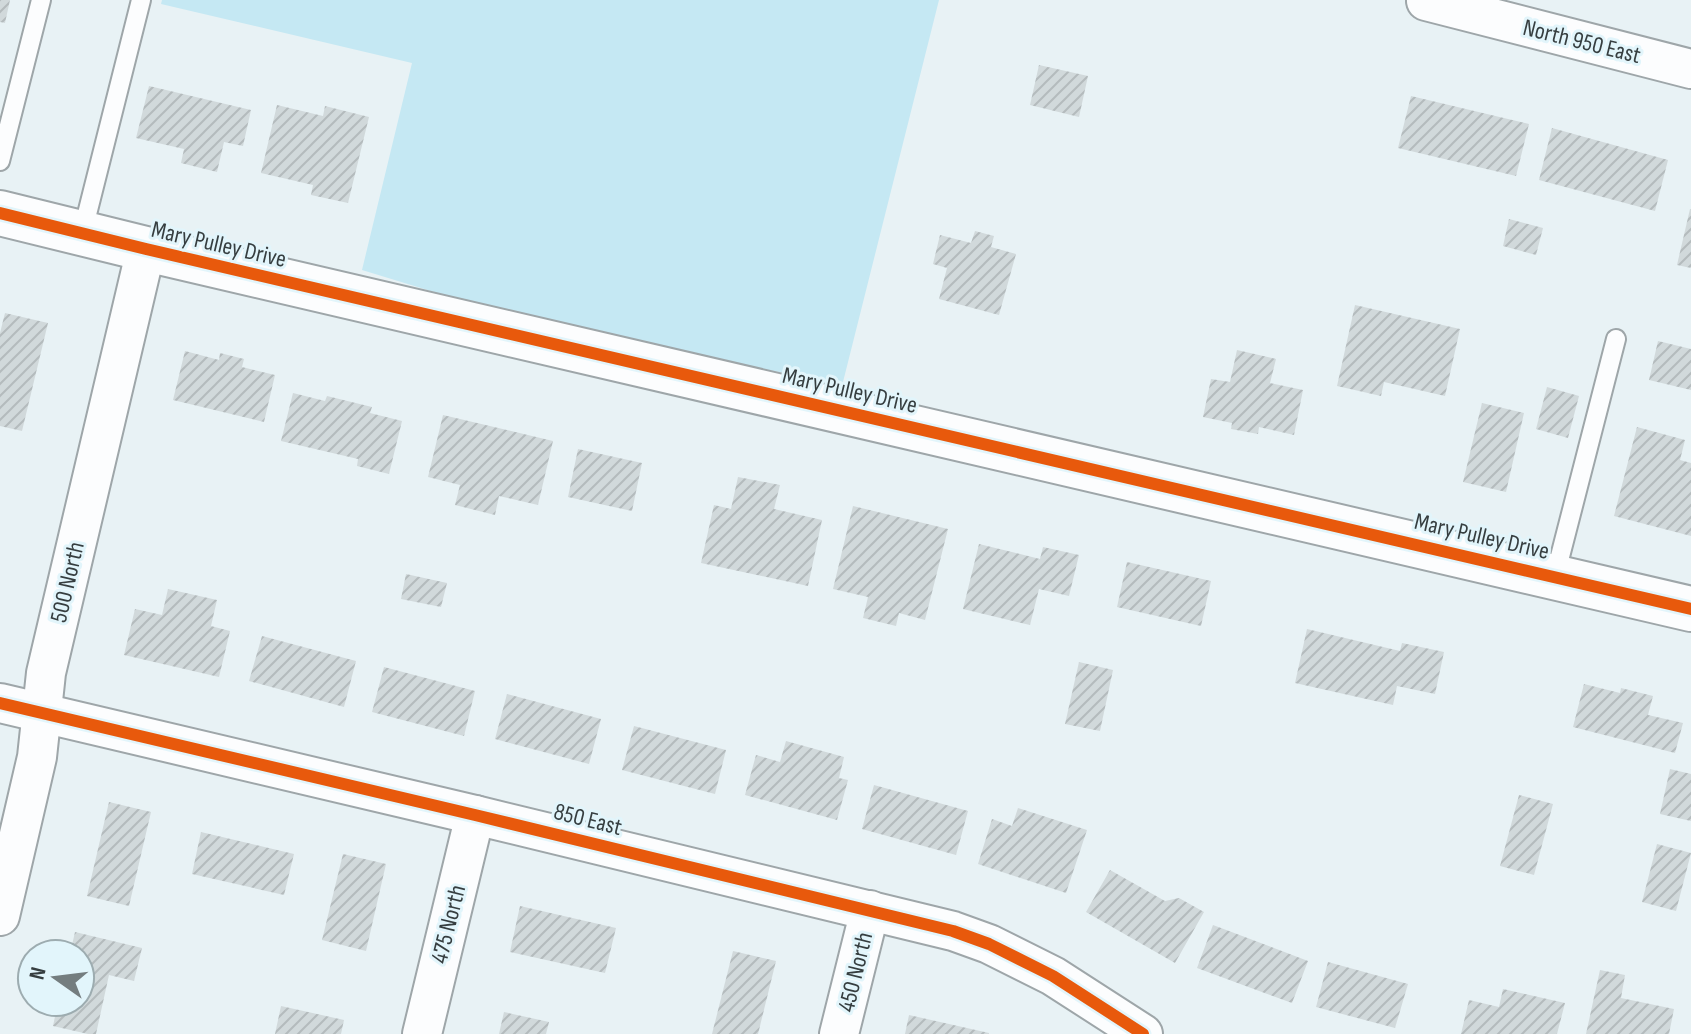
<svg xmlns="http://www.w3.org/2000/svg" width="1691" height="1034" viewBox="0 0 1691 1034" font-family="'Sofia Sans Condensed',sans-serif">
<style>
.green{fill:#c5e8f3}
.building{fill:url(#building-hatch)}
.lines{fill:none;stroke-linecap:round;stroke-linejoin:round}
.service-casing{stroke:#9ea6a9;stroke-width:22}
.minor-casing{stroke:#9ea6a9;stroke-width:42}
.tertiary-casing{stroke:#9ea6a9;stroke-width:48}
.service{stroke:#fcfdfe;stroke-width:18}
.minor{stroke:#fcfdfe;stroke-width:38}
.tertiary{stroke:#fcfdfe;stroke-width:44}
.cycleway-casing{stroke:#e2f5fb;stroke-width:17}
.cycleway{stroke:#e8590c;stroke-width:12}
.labels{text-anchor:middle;stroke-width:6;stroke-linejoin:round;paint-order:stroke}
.street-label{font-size:24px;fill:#363e40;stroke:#e2f5fb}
</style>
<defs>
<pattern id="building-hatch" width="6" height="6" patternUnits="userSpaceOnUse" patternTransform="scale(2)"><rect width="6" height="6" fill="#d1d9db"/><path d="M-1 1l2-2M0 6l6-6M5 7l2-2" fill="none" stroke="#b4bbbd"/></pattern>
</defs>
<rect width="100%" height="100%" fill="#e8f2f5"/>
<polygon class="green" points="162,0 939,0 843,382 690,358 470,303 362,270 412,63 161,4"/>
<g class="building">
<polygon points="0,0 10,0 5,23 0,22"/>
<polygon points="1039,65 1088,76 1079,117 1030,105"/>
<polygon points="149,86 251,110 243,146 224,142 217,172 181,163 184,149 136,138"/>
<polygon points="1411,96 1529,124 1516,176 1398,148"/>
<polygon points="277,105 323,116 325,106 369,117 348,203 311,195 313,185 261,173"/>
<polygon points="1552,128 1668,160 1655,211 1539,180"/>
<polygon points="1690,209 1691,209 1691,268 1677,265"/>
<polygon points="1509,219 1543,228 1536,255 1503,246"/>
<polygon points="975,231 994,236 991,247 1016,254 999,315 939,299 947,268 933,264 940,235 971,243"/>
<polygon points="1355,305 1460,329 1445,396 1384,382 1381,396 1337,386"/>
<polygon points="5,313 48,323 22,431 0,426 0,333"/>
<polygon points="1658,341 1691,349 1691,390 1649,380"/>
<polygon points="1237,350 1276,359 1270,383 1303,390 1294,435 1259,427 1258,434 1231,429 1232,423 1203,417 1211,379 1230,382"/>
<polygon points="185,351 219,360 220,353 244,359 242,367 275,375 264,422 173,400"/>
<polygon points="1547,387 1579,396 1568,438 1536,429"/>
<polygon points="293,393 325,401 327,396 372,407 370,413 402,421 389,474 357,466 358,459 281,441"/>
<polygon points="1482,403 1524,413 1506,492 1463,482"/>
<polygon points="443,415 553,441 538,505 499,496 495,515 455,505 460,485 428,477"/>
<polygon points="1637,427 1685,440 1680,460 1691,463 1691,536 1614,516"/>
<polygon points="578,449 642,463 632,511 568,497"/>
<polygon points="738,477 780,485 774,509 822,520 808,586 701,563 714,505 731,509"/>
<polygon points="853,506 948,529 925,620 899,613 896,626 863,618 868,597 833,589"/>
<polygon points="979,544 1040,559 1043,547 1079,555 1069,596 1039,589 1030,625 963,609"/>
<polygon points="1127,562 1211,581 1201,626 1117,607"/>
<polygon points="406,574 447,583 441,607 401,599"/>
<polygon points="168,589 217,600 211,626 230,631 219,677 124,655 135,609 162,615"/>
<polygon points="1307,629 1400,651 1402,643 1444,652 1435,694 1397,686 1393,705 1295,683"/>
<polygon points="262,636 356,661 344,707 249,681"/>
<polygon points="1079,662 1113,670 1100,731 1065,724"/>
<polygon points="384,667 475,691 464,736 372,712"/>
<polygon points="1584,684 1620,693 1621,688 1653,696 1648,715 1683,723 1675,753 1573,727"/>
<polygon points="507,694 601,719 589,764 495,739"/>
<polygon points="634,726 726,750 715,794 622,770"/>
<polygon points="786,741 844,757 839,778 848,780 837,820 745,795 756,755 780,762"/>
<polygon points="1670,769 1691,774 1691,821 1660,814"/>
<polygon points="874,785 968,811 956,855 862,829"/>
<polygon points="1519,795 1553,804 1534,875 1500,866"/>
<polygon points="109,802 151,812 129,906 87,896"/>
<polygon points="1018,808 1087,830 1066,893 978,864 992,819 1012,826"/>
<polygon points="201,832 294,854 284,895 192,874"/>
<polygon points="1657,844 1691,853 1676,911 1642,902"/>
<polygon points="343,854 386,864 366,951 322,940"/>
<polygon points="1110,870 1165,901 1179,898 1204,912 1175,963 1086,912"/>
<polygon points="520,906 616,928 605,973 510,952"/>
<polygon points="1213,925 1308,961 1292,1003 1197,968"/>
<polygon points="75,932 142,948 134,981 109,975 96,1034 88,1034 53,1026 58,1002 80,1002 80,954 70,954"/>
<polygon points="733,951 776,961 758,1034 712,1034"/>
<polygon points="1328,962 1408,984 1395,1028 1316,1007"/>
<polygon points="1600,970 1625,975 1621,998 1674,1009 1669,1034 1586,1034"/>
<polygon points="1503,989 1565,1003 1557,1034 1461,1034 1469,1000 1499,1007"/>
<polygon points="281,1006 344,1020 341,1034 275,1034"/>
<polygon points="504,1012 549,1022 546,1034 499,1034"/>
<polygon points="909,1015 989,1033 989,1034 905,1034"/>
</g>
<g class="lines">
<defs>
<g id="service">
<polyline points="0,161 41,0"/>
<polyline points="82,234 141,0"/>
<polyline points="1555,576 1616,339"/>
</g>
<g id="minor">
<polyline points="1426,1 1691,69"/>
<polyline points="0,703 475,815 953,931 989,944 1053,976 1143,1034"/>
<polyline points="0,916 37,757 46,673 146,249"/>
<polyline points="422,1034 475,815"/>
<polyline points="839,1034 870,910"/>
</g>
<polyline id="tertiary" points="0,213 146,249 1691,609"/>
</defs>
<use href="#service" class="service-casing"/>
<use href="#minor" class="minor-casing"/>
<use href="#tertiary" class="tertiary-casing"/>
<use href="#service" class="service"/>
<use href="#minor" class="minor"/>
<use href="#tertiary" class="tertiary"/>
<defs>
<g id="cycleway">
<polyline points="0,213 146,249 1691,609"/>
<polyline points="0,703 475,815 953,931 989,944 1053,976 1143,1034"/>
</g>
</defs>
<use href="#cycleway" class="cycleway-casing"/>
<use href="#cycleway" class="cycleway"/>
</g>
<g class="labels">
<g class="street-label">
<text transform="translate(1582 41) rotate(14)" y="8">North 950 East</text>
<text transform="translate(219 244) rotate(13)" y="8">Mary Pulley Drive</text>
<text transform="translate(850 390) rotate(13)" y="8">Mary Pulley Drive</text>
<text transform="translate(1482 536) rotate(13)" y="8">Mary Pulley Drive</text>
<text transform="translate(67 582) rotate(-77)" y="8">500 North</text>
<text transform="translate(588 819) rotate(14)" y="8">850 East</text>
<text transform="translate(448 924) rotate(-76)" y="8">475 North</text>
<text transform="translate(855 972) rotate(-76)" y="8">450 North</text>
</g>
</g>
<g transform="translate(56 978) rotate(284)"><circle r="38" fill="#e2f5fb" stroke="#9dacb0" stroke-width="2"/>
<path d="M0-6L14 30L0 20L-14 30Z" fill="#747d7f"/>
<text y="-12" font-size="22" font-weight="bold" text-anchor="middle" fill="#363e40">N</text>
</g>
</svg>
